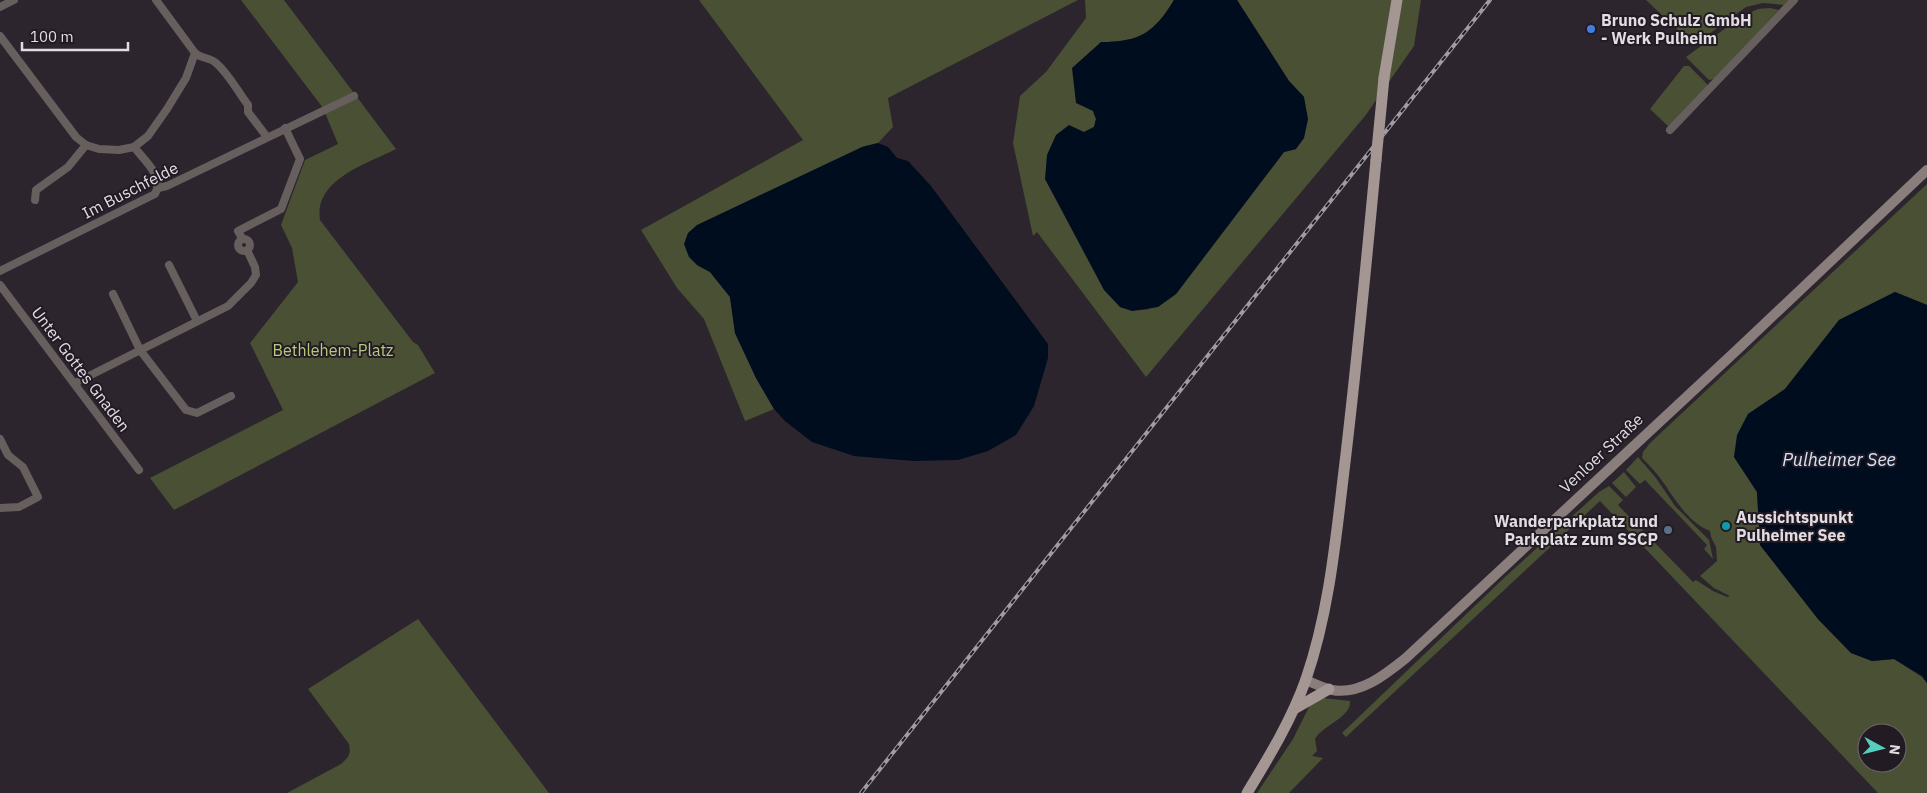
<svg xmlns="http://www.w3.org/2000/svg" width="1927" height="793" viewBox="0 0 1927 793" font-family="'IBM Plex Sans',sans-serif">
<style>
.green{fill:#495034;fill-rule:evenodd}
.water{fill:#000d1e}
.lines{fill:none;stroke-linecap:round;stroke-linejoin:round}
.street{stroke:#665f5d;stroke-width:8}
.secondary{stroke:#897e7b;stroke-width:10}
.primary{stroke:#a49692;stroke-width:11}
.rail-casing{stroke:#a19ba2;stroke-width:4}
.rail{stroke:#221b24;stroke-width:2;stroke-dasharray:5.5;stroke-linecap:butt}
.primary-bridge{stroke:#a49692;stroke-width:11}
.shop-dot{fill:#3f7fe0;stroke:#221b24;stroke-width:2}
.culture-dot{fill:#0f9aa8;stroke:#221b24;stroke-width:2}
.service-dot{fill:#5c6f8a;stroke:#221b24;stroke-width:2}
.labels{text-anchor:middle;stroke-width:4;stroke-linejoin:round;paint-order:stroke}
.poi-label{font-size:16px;font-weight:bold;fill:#e2dde3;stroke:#221b24;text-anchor:start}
.street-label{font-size:16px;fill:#e2dde3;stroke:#221b24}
.park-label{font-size:16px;fill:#b6ca7c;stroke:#221b24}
.water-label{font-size:18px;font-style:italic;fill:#cee7fe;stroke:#221b24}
</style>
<rect width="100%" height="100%" fill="#2c252e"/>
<g class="green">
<path d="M241 0H284L396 149C367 164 314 179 320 220L413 342 418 345 435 373 174 510 150 478 283 410 250 343 298 282 292 248 281 225 305 160 338 144 323 108Z"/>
<polygon points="699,0 1078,0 888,98 893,127 878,143 862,147 697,265 710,272 730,297 735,333 756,378 774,409 745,421 704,319 677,288 641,230 803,140"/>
<path d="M1085 0H1174C1154 33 1139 42 1101 42L1093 111 1096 119 1094 127 1084 132 1045 179 1120 307C1144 315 1157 308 1176 294L1284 152 1296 149 1304 97 1289 81 1237 0H1421L1414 46 1365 116 1146 377 1037 232 1033 236 1013 143 1020 96 1046 72 1086 18Z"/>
<polygon points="1646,0 1789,0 1784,5 1763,3 1746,7 1694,45"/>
<polygon points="1770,8 1779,10 1714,79 1709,80 1686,57 1741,17 1758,9"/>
<polygon points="1684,66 1689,66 1707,84 1707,87 1669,127 1650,109"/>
<path d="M1927 184V305L1895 292 1839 320 1785 389 1748 414 1734 457 1757 492 1760 545 1818 619 1851 653 1872 661 1894 659 1922 677 1927 683V793H1878L1600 501 1346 737 1342 733 1505 577 1599 492 1609 486 1623 500 1618 505 1693 582 1696 580 1713 591 1727 597 1730 596 1714 588 1700 576 1717 561 1716 547 1711 537 1710 531C1687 522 1674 497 1660 478 1655 471 1648 464 1642 458L1643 452 1650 443ZM1867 733H1897V763H1867Z"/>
<polygon points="1638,457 1656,478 1675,506 1709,540 1713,559 1704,549 1707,545 1645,480 1640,484 1626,470"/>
<polygon points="1624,472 1636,487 1626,497 1612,483"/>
<path d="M418 619 549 793H287L341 764C349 757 351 754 349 744L308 689Z"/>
<path d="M1323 698 1350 701C1352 717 1323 725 1315 739L1317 751 1312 756 1323 758 1289 793H1257L1293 739 1310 705Z"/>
</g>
<g class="water">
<path d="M1174 0H1237L1289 81 1304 97 1308 119 1304 138 1296 149 1284 152 1176 294 1158 307 1132 311 1120 307 1104 290 1045 179 1047 155 1056 135 1069 125 1084 132 1094 127 1096 119 1093 111 1076 103 1072 68 1101 42C1140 42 1154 33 1174 0Z"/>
<polygon points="878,143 888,147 897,158 908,161 931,186 1048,344 1048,358 1034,406 1016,435 988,451 958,460 914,461 854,456 812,442 785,421 774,409 756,378 735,333 730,297 710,272 697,265 689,257 684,244 688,233 697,225 862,147"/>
<polygon points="1895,292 1927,305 1927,683 1922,676 1894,659 1872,661 1851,653 1818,619 1760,545 1757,492 1734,457 1737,435 1748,414 1785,389 1839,320"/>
</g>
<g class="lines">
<g class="street">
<path d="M156 0 195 53C201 59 210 57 216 63 229 74 238 92 248 105V112L267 137"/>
<polyline points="0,7 14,0"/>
<polyline points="0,36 76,137 86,145 99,149 119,150 134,147 148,136 167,109 186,78 195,53"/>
<polyline points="1670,130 1794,0"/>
<polyline points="158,188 167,186 354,96"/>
<polyline points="35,200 36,190 68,167 86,145"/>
<polyline points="242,238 238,231 281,209 300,159 285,128"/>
<circle cx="244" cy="245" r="6"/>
<polyline points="169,265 197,321"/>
<path d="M0 271 155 194C165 177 144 160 134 147"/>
<polyline points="0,285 139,470"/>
<polyline points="113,294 140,350 186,410 197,413 231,396"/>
<polyline points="75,383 228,306 251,283 256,275 255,267 247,250"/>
<polyline points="0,439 8,455 23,467 38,497 19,507 0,508"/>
</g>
<path class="secondary" d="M1305 680C1314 683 1323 688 1332 690 1360 695 1385 675 1406 658L1738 349 1927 170"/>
<g class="primary">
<polyline points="1384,78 1397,0"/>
<polyline points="1294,709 1329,689"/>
<path d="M1247 793C1269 757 1292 719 1306 679 1328 615 1335 547 1343 479 1356 373 1366 267 1376 160"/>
</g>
<defs>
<polyline id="rail" points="861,793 1490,0"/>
</defs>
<use href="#rail" class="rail-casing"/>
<use href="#rail" class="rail"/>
<polyline class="primary-bridge" points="1376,160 1384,78"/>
</g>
<circle class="shop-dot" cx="1591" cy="29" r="5"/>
<circle class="culture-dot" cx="1726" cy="526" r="5"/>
<circle class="service-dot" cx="1668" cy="530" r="5"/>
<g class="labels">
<g class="poi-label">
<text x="1601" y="26">Bruno Schulz GmbH<tspan x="1601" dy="18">- Werk Pulheim</tspan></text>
<text x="1736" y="523">Aussichtspunkt<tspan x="1736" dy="18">Pulheimer See</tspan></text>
<text x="1658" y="527" text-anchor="end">Wanderparkplatz und<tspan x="1658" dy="18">Parkplatz zum SSCP</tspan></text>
</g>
<g class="street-label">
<text transform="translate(130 190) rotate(-27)" y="6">Im Buschfelde</text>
<text transform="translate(81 369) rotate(53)" y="6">Unter Gottes Gnaden</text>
<text transform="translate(1601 453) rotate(-43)" y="6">Venloer Straße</text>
</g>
<g class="park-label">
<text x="333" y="356">Bethlehem-Platz</text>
</g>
<g class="water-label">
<text x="1839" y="466">Pulheimer See</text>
</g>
</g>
<g transform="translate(1882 748) rotate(97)"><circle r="24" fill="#221b24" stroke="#6f6970"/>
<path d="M0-4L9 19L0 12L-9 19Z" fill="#58cec0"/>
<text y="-8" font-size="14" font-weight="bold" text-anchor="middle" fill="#e2dde3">N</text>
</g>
<path d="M22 42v8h106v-8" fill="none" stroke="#e2dde3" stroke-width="2.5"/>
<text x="30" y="42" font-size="15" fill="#e2dde3" stroke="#221b24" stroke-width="4" paint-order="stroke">100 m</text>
</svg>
